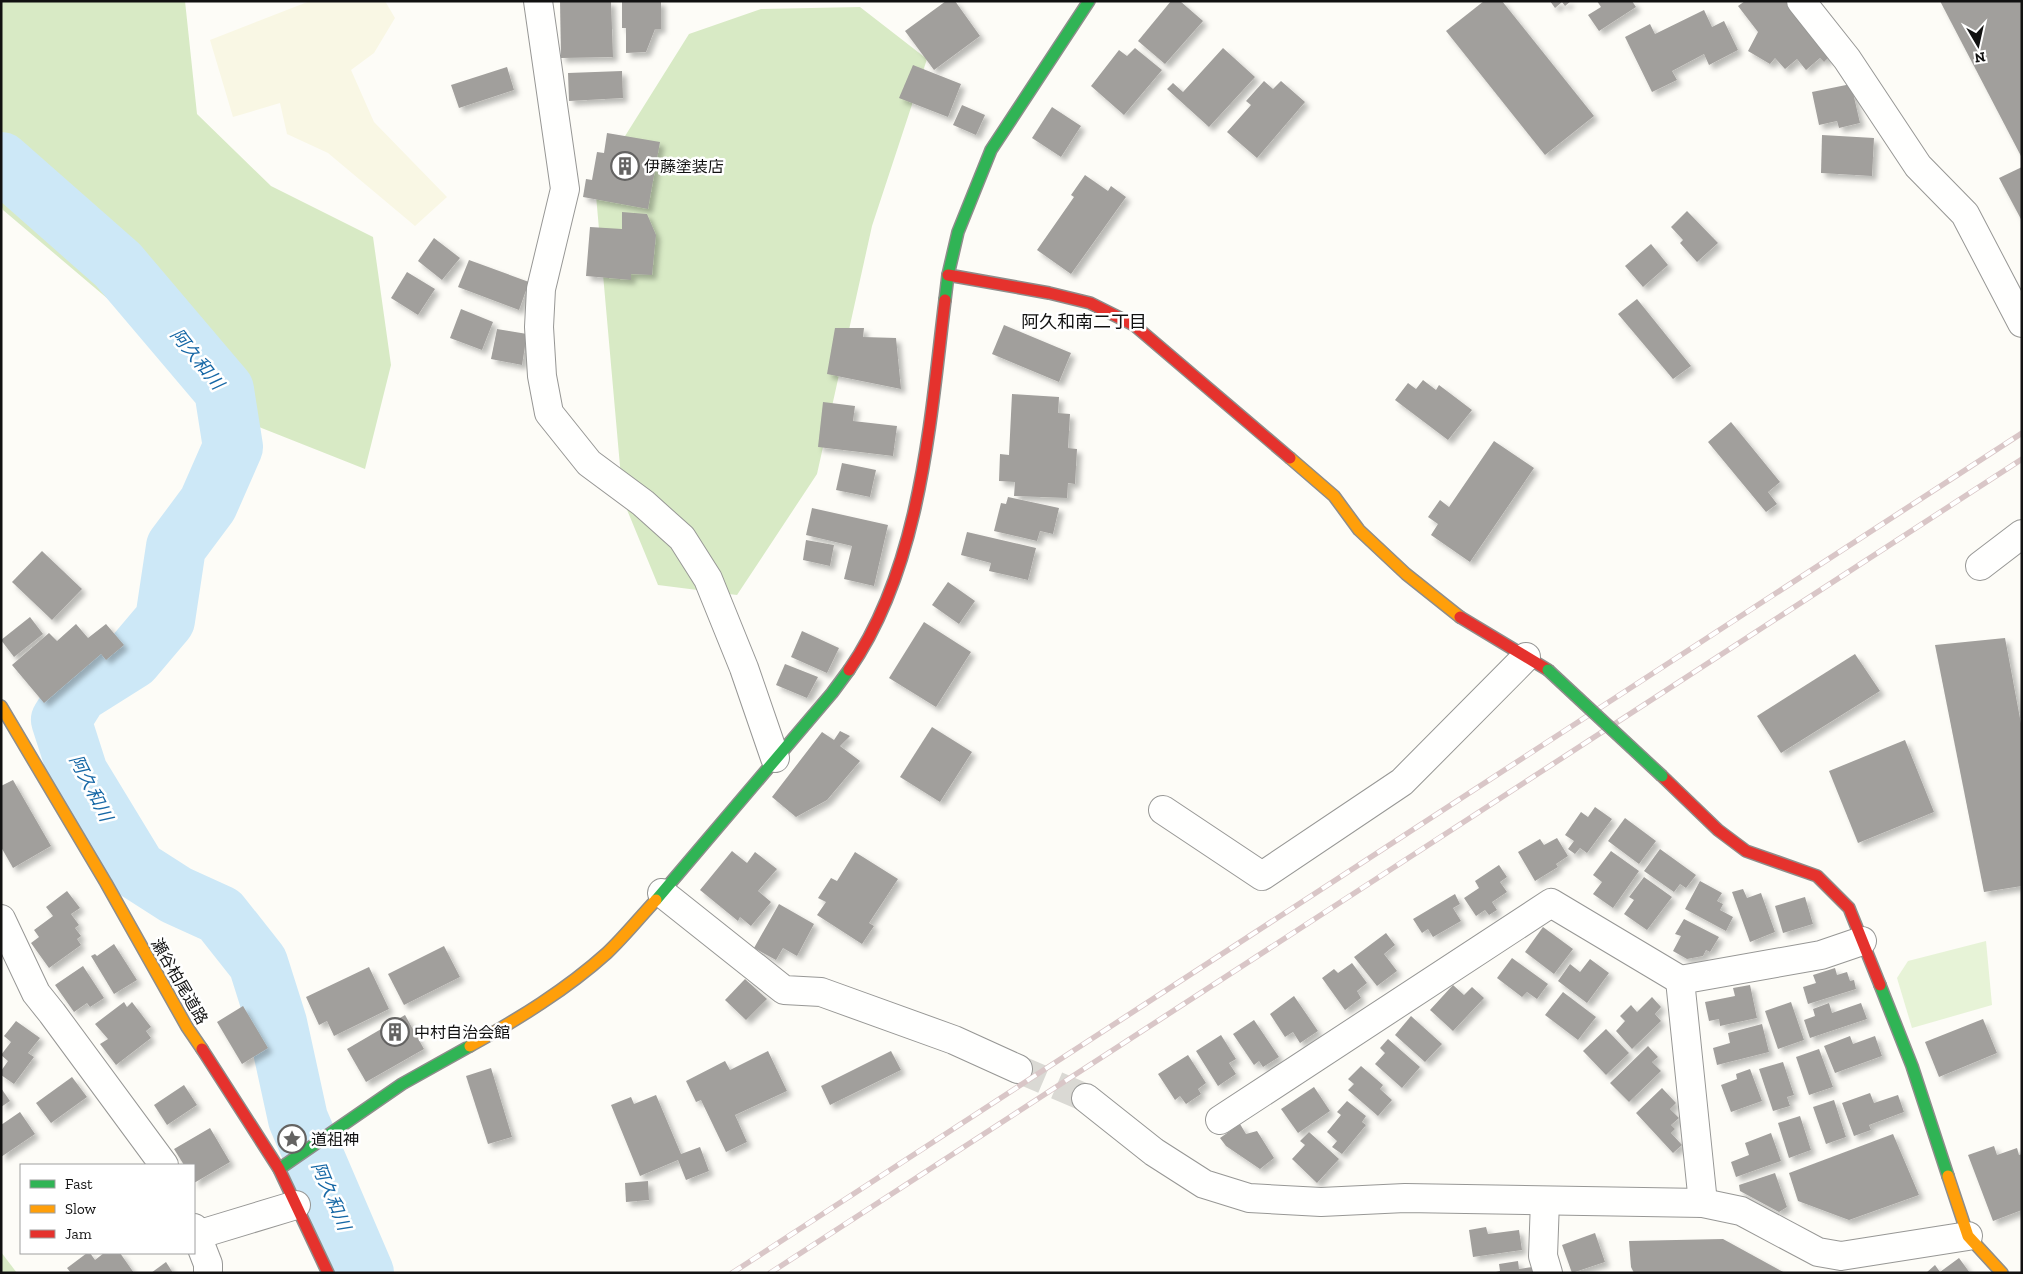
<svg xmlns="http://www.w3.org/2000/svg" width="2023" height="1274" viewBox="0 0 2023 1274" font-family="'Zilla Slab','Noto Sans JP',serif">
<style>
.farmland{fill:#f9f7e4}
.green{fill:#e7f3d7}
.forest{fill:#d8eac5}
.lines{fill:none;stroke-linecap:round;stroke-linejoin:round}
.river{stroke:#cde8f7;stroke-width:60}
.building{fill:#a19f9c;filter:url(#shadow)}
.street-tunnel{stroke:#dad9d4;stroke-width:28;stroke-dasharray:28 14;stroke-linecap:butt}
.street-casing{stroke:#979795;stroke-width:30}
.fast-casing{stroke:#8e8d8b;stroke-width:14}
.slow-casing{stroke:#8e8d8b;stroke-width:14}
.jam-casing{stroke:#8e8d8b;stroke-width:14}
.street{stroke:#fffffe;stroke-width:28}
.fast{stroke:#30b455;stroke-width:11}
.slow{stroke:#ff9f0a;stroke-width:11}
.jam{stroke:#e5322d;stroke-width:11}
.rail-casing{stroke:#d9c6c7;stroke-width:5.5}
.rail{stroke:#fff;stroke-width:4;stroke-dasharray:11;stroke-linecap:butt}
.fast-bridge-casing{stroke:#8e8d8b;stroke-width:14;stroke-linecap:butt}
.fast-bridge{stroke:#30b455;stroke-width:11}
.labels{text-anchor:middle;stroke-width:5;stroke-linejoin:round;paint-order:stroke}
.poi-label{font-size:16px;fill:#111;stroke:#fff;text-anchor:start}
.street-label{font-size:16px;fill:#111;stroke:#fff}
.neighbourhood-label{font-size:18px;fill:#111;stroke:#fff}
.water-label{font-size:18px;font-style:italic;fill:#1768a6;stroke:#fff}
</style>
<defs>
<filter id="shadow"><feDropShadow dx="4.5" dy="4.5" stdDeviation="2.5" flood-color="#0004"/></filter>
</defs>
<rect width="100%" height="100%" fill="#fdfcf7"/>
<polygon class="farmland" points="310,1 385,1 395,18 374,53 351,70 374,122 447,197 415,226 328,153 287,134 280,103 233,117 210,40"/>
<polygon class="green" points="1986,941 1992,1005 1912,1028 1897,978 1908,961"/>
<g class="forest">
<polygon points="1,1 185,1 197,114 271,186 373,237 391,365 365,469 259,427 3,210 1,204"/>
<polygon points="860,7 927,59 872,226 817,474 737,595 658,585 623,500 595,184 689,34 761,9"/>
<polygon points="1,1252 17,1273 1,1273"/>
</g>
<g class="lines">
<polyline class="river" points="1,162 118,265 224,390 233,447 208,504 176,547 165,620 132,659 78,693 61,720 78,773 137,870 176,895 220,915 258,963 277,1023 298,1119 364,1273"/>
</g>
<g class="building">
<polygon points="560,1 611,1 613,57 561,58"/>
<polygon points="622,1 661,1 661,29 655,29 646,52 626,53 626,28 622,28"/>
<polygon points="946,1 955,1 980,36 934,70 905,31"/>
<polygon points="1171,1 1180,1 1203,21 1165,64 1138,41"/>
<polygon points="1484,1 1502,1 1594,116 1545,155 1446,31"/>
<polygon points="1550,1 1571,1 1565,6 1562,2 1555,8"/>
<polygon points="1597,1 1632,1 1636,7 1599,31 1588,15 1601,7"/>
<polygon points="1745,1 1789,1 1830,56 1824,62 1820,58 1806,70 1797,59 1785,69 1775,58 1770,64 1748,51 1758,32 1738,6"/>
<polygon points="1940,1 2022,1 2022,158"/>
<polygon points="1704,10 1712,27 1724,21 1738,50 1709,65 1704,54 1672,71 1677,80 1652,92 1625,37 1650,24 1655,34"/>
<polygon points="1135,48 1162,70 1124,115 1091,86 1119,50 1127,56"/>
<polygon points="1223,48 1255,77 1209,127 1167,89 1173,83 1183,92"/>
<polygon points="913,65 961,84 948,117 899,98"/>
<polygon points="507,67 514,90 459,108 451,85"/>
<polygon points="622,71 623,98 569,101 568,73"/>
<polygon points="1264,81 1273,89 1281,81 1305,102 1257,158 1227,132 1251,105 1246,101"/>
<polygon points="1851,84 1860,123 1839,128 1837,121 1819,125 1812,92"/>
<polygon points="962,105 985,115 976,135 953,125"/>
<polygon points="1052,107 1081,126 1061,157 1032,138"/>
<polygon points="607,133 660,142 648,209 583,197 586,179 592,180 597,152 604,153"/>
<polygon points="1822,135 1874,138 1872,176 1821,173"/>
<polygon points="2022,167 2022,221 1999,178"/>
<polygon points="1085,175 1108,191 1111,186 1126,197 1071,274 1037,250 1074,197 1071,195"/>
<polygon points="1687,211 1718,243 1697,262 1680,243 1683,240 1671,227"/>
<polygon points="622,212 647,214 656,235 652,275 631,274 631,280 586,276 590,227 622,229"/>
<polygon points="434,238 460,258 442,280 418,261"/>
<polygon points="1651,244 1668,265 1643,287 1625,266"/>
<polygon points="469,260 529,282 519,310 458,287"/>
<polygon points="407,272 435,289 418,315 391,298"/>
<polygon points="1637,299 1691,366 1673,379 1618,314"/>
<polygon points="461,309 493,322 482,350 450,338"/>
<polygon points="1004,325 1071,353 1059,382 992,354"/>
<polygon points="835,328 864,328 863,337 896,338 901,389 827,374"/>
<polygon points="497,329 527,334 522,365 491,359"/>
<polygon points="1423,380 1436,390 1439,385 1472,410 1448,440 1395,400 1408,383 1416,389"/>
<polygon points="1012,394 1059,397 1058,413 1070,414 1068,448 1077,449 1075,484 1068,483 1067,498 1014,496 1015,482 999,481 1000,454 1009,455"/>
<polygon points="823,402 855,406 853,421 897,426 893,456 818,447"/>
<polygon points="1731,422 1780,482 1768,492 1777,504 1766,512 1708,442"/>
<polygon points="1494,441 1534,468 1470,562 1431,535 1438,524 1428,517 1440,500 1449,507"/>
<polygon points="842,463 876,470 870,497 836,490"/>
<polygon points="1008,497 1059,508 1053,534 1040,531 1037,541 994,531 1001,503 1006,504"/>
<polygon points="812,508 888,525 874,586 844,579 852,546 806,535"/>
<polygon points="967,532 1036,548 1028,580 989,571 991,563 961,555"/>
<polygon points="806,540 834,545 830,566 803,560"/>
<polygon points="42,551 82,589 52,620 12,582"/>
<polygon points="948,582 975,601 959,624 932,605"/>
<polygon points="30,617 43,634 14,657 1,640"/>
<polygon points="924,622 971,652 936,707 889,678"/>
<polygon points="76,624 88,638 106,624 124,645 106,660 101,654 44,703 12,665 49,633 57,641"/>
<polygon points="802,631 839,648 827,673 791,657"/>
<polygon points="2005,638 2022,729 2022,886 1984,892 1935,645"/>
<polygon points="1855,654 1880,691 1781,753 1757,716"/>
<polygon points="785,664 818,677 807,698 776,685"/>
<polygon points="932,727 972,752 940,802 900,777"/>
<polygon points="840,731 850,736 840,746 860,761 827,800 796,817 772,797 822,732 834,740"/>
<polygon points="1905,740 1934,812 1858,843 1829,771"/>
<polygon points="13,780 51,846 13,868 1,847 1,786"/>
<polygon points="1595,807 1612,819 1587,853 1580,848 1575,854 1568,849 1574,841 1565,835 1581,812 1588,817"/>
<polygon points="1625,818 1656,841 1639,864 1608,841"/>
<polygon points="1557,838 1568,856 1556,864 1558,867 1535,881 1518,852 1540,839 1544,845"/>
<polygon points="1660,849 1696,875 1686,888 1680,884 1674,892 1644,871"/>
<polygon points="732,851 747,863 755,852 777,869 758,891 771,902 751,926 740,917 738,921 700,890"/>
<polygon points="1611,851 1639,871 1613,908 1593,894 1602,882 1593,875"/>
<polygon points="855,852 898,879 869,923 874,926 862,944 817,915 826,902 818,898 831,878 837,881"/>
<polygon points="1499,865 1507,877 1500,882 1507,892 1492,902 1497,910 1489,915 1485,910 1476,916 1464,898 1479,888 1475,881"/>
<polygon points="1644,877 1672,897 1647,930 1624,914 1634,900 1629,897"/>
<polygon points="1700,881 1722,893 1717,901 1723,904 1720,910 1733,917 1726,931 1685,909"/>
<polygon points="1743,889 1747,898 1761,893 1775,932 1750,942 1732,892"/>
<polygon points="67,891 80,908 71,914 79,925 75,928 81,936 77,939 81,945 49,968 31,943 39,937 34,930 53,916 46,907"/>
<polygon points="1455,894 1460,904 1453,908 1461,921 1433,937 1428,929 1422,933 1413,919"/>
<polygon points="1805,897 1813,924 1783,933 1775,906"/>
<polygon points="779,904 814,924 797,956 783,948 776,960 754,948"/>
<polygon points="1684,919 1719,937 1710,952 1706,950 1703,956 1687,959 1673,951 1681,936 1675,934"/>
<polygon points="1543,927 1573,949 1554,974 1525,952"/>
<polygon points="1386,933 1395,945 1384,954 1397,971 1377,986 1354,957"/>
<polygon points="114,944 137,980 114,994 91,956 95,954 97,956"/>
<polygon points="444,946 460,977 404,1005 388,974"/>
<polygon points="1512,958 1548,984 1537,999 1527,992 1522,997 1497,978"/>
<polygon points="1590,959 1609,973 1587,1003 1558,981 1570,964 1580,972"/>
<polygon points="1352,963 1367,983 1357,991 1361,998 1345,1010 1322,978 1334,969 1338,973"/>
<polygon points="83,966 104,998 90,1007 87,1003 74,1012 55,985"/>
<polygon points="369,967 389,1009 334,1036 327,1021 319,1025 306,997"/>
<polygon points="1835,968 1837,975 1847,972 1850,981 1854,980 1856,989 1808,1004 1803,987 1816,983 1813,975"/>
<polygon points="745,979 767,999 746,1020 725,1000"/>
<polygon points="1453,985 1464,995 1472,987 1484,998 1453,1031 1430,1010"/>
<polygon points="1750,985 1757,1018 1720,1026 1719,1019 1709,1021 1705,1002 1735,996 1733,988"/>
<polygon points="1563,992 1596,1017 1578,1040 1545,1015"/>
<polygon points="1294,996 1318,1031 1300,1043 1293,1032 1285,1037 1270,1014"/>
<polygon points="1652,997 1661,1007 1655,1014 1661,1021 1632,1049 1616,1031 1625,1021 1620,1016 1631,1005 1637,1012"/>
<polygon points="124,1002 127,1007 132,1002 151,1027 146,1031 151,1038 116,1065 100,1044 108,1039 95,1024"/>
<polygon points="1791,1002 1804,1040 1778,1049 1765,1011"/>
<polygon points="1829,1003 1832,1013 1861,1003 1867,1019 1810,1038 1804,1020 1815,1016 1813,1009"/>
<polygon points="243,1006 268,1048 242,1064 217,1022"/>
<polygon points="405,1015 424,1049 366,1082 347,1049"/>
<polygon points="1411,1016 1442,1044 1425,1062 1395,1035"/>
<polygon points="1983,1019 1997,1053 1939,1077 1925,1042"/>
<polygon points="1254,1020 1279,1057 1263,1067 1259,1061 1254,1065 1233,1034"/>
<polygon points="16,1021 40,1038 28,1053 34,1057 14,1084 1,1075 1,1071 8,1061 1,1055 11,1042 4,1036"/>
<polygon points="1762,1024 1769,1052 1717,1065 1713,1048 1730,1043 1728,1033"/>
<polygon points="1606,1029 1629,1053 1606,1075 1583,1051"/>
<polygon points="1221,1035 1236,1059 1229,1063 1236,1074 1218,1086 1196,1051"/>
<polygon points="1850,1036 1853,1044 1875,1036 1882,1056 1835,1073 1824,1046"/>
<polygon points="1388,1039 1420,1067 1402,1088 1375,1064 1385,1053 1380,1048"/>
<polygon points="1648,1046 1658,1057 1652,1062 1661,1071 1629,1102 1610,1083"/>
<polygon points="1819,1049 1833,1087 1809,1095 1796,1057"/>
<polygon points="768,1051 787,1091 735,1115 747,1142 726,1152 701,1100 696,1102 686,1081 725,1061 730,1070"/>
<polygon points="891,1051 901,1070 830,1105 821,1086"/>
<polygon points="1188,1055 1206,1083 1198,1089 1201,1094 1186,1104 1180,1096 1175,1100 1158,1074"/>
<polygon points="1783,1062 1794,1095 1787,1097 1790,1106 1773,1111 1759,1069"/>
<polygon points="1361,1066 1383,1085 1380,1089 1392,1100 1378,1116 1348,1090 1354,1084 1348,1079"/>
<polygon points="491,1068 512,1137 488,1144 466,1076"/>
<polygon points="1750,1069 1762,1101 1731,1112 1721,1085 1737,1079 1736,1074"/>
<polygon points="72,1077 87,1097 51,1123 36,1103"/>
<polygon points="184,1085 197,1105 167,1125 154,1105"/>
<polygon points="1314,1087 1330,1111 1298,1133 1281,1109"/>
<polygon points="1,1088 10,1101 1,1107"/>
<polygon points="1662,1088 1676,1103 1670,1109 1679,1118 1671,1125 1675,1129 1671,1133 1682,1145 1673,1153 1636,1113"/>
<polygon points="1870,1093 1874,1103 1898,1095 1904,1112 1869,1125 1871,1130 1854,1136 1842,1103"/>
<polygon points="656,1095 681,1154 700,1147 709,1171 686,1180 678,1160 640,1176 611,1105 631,1097 634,1104"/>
<polygon points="1834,1100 1846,1137 1826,1144 1813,1107"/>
<polygon points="1347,1101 1366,1116 1362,1122 1366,1125 1342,1154 1332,1147 1337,1141 1327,1132 1341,1115 1337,1112"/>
<polygon points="20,1112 35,1134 1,1157 1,1125"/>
<polygon points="1800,1116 1811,1150 1789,1158 1778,1123"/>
<polygon points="1240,1124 1246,1134 1257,1131 1274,1158 1260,1169 1226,1146 1220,1138"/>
<polygon points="210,1128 230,1162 194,1183 194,1165 184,1165 174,1149"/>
<polygon points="1309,1132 1339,1159 1317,1183 1292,1159 1305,1145 1300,1141"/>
<polygon points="1771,1133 1781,1161 1736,1177 1731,1162 1749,1155 1745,1143"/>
<polygon points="1893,1134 1919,1195 1849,1220 1798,1201 1789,1173"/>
<polygon points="1994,1146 1997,1155 2017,1148 2019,1155 2022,1154 2022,1210 1993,1221 1968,1155"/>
<polygon points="1775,1173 1787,1207 1779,1212 1740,1191 1739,1185"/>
<polygon points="648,1181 649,1200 626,1202 625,1183"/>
<polygon points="1486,1227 1488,1234 1519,1230 1522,1250 1473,1257 1469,1230"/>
<polygon points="1595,1233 1605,1262 1572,1273 1562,1245"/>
<polygon points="1723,1239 1785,1273 1634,1273 1631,1267 1629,1241"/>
<polygon points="87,1253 90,1253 95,1260 104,1253 120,1253 134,1273 71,1273 67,1268"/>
<polygon points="1959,1258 1970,1273 1926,1273 1935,1265 1940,1272"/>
<polygon points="1518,1261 1519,1269 1532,1267 1533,1273 1492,1273 1500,1271 1499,1264"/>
<polygon points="166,1262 173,1273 151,1273"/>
</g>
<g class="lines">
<polyline class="street-tunnel" points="1018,1069 1086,1098"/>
<defs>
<g id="street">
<polyline points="538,1 565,189 541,289 539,327 542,376 549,413 589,463 643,503 682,538 708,579 744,668 775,758"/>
<polyline points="1801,1 1847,59 1918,166 1965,214 2022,323"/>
<polyline points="1980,566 2022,534"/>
<polyline points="1163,810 1262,876 1402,782 1526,657"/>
<polyline points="662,893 784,990 821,992 954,1040 1018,1069"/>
<polyline points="1,919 36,993 52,1013 164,1165"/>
<polyline points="1086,1098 1154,1152 1204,1184 1249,1198 1321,1202 1405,1198 1703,1203 1741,1211 1818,1252 1841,1256 1968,1236"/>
<polyline points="1220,1120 1551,903 1680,980"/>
<polyline points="1545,1201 1543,1256 1548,1273"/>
<polyline points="1703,1203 1680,980 1821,955 1862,941"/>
<polyline points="194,1228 208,1264 208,1273"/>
<polyline points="197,1235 296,1205"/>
</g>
<g id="fast">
<polyline points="945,300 948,275 958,232 991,150 1089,1"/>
<polyline points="656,900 832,693 849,670"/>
<polyline points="1880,985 1912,1066 1948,1176"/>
<polyline points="279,1169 402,1084 470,1046"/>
</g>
<g id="slow">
<polyline points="1290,458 1334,496 1359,530 1406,574 1460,617"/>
<polyline points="1,706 106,883 187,1027 202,1049"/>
<path d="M470 1046C518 1019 566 990 607 953 624 937 640 917 656 900"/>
<polyline points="1948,1176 1968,1236 2002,1273"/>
</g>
<g id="jam">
<polyline points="948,275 1049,293 1090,303 1134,325 1290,458"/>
<polyline points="1460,617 1548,670"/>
<path d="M849 670C921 566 930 422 945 300"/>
<polyline points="1662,776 1718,830 1746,851 1817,876 1849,908 1880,985"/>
<polyline points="202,1049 279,1169 328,1273"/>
</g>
</defs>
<use href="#street" class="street-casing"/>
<use href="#fast" class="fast-casing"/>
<use href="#slow" class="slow-casing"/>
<use href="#jam" class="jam-casing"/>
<use href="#street" class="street"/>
<use href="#fast" class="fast"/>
<use href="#slow" class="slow"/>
<use href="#jam" class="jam"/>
<defs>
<g id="rail">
<polyline points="732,1273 2022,433"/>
<polyline points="770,1273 2022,459"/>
</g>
</defs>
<use href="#rail" class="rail-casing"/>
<use href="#rail" class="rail"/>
<defs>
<polyline id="fast-bridge" points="1548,670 1662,776"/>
</defs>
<use href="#fast-bridge" class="fast-bridge-casing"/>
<use href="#fast-bridge" class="fast-bridge"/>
</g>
<defs>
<symbol id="building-ring" viewBox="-11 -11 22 22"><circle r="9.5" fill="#fff" stroke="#646362" stroke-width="1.5"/><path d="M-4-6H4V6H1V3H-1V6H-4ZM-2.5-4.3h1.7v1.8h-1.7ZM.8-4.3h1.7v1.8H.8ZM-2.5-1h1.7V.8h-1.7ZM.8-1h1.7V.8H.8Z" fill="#646362"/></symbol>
<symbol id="sight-ring" viewBox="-11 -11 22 22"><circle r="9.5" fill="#fff" stroke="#646362" stroke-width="1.5"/><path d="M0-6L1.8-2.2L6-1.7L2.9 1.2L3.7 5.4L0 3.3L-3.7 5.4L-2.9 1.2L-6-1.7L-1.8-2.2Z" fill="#646362"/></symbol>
</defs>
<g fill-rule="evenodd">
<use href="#building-ring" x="609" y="150" width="32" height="32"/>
<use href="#building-ring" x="379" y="1016" width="32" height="32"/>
<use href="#sight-ring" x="276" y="1123" width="32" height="32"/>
</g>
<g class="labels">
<g class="poi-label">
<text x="644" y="172">伊藤塗装店</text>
<text x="414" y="1038">中村自治会館</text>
<text x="311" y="1145">道祖神</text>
</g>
<g class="street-label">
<text transform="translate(180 981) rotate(60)" y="6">瀬谷柏尾道路</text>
</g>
<g class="neighbourhood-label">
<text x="1084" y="328">阿久和南二丁目</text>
</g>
<g class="water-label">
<text transform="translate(197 359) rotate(51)" y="6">阿久和川</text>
<text transform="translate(91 788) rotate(63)" y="6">阿久和川</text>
<text transform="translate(331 1196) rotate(67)" y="6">阿久和川</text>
</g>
</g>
<rect width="2023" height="1274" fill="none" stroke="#111111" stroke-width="5"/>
<rect x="20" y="1164" width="175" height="90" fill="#ffffff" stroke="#a0a0a0"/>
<rect x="30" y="1180" width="25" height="8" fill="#30b455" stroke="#a0a0a0"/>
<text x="65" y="1189" font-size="15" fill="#111111">Fast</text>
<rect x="30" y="1205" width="25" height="8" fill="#ff9f0a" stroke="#a0a0a0"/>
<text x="65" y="1214" font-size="15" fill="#111111">Slow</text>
<rect x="30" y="1230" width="25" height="8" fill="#e5322d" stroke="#a0a0a0"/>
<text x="65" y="1239" font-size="15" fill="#111111">Jam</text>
<g transform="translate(1978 45) rotate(171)" stroke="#ffffff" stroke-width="4" paint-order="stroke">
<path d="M0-4L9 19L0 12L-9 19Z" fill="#111111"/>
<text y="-8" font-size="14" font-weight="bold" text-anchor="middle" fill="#111111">N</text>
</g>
</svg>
